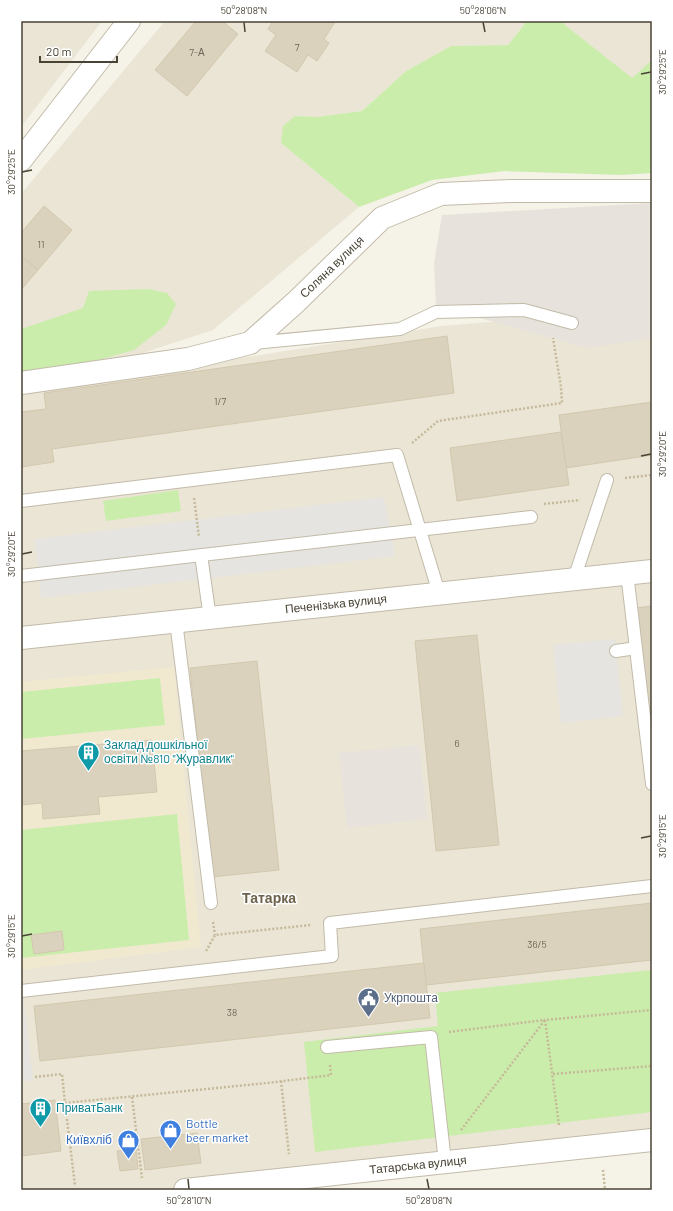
<svg xmlns="http://www.w3.org/2000/svg" width="673" height="1211" viewBox="0 0 673 1211" font-family="Barlow,sans-serif">
<style>
.residential{fill:#eae5d5}
.industrial{fill:#e7e3dc}
.education{fill:#f0e9d0}
.green{fill:#cbedac}
.parking{fill:#e6e4e0}
.building{fill:#dbd2be;stroke:#d3c8ae}
.lines{fill:none;stroke-linecap:round;stroke-linejoin:round}
.service-casing{stroke:#c2bba9;stroke-width:14}
.minor-casing{stroke:#c2bba9;stroke-width:24}
.path{stroke:#c5b999;stroke-width:2.5;stroke-dasharray:2 2;stroke-linecap:butt}
.service{stroke:#fff;stroke-width:12}
.minor{stroke:#fff;stroke-width:22}
.ticks{fill:none;stroke:#494335;stroke-width:1.5}
.labels{text-anchor:middle;stroke-width:3;stroke-linejoin:round;paint-order:stroke}
.number-label{font-size:10px;fill:#6e6757}
.street-label{font-size:12px;fill:#494335;stroke:#fff}
.culture-label{font-size:12px;fill:#0d838f;stroke:#fff;text-anchor:start}
.service-label{font-size:12px;fill:#4e5e75;stroke:#fff;text-anchor:start}
.shop-label{font-size:12px;fill:#366cbe;stroke:#fff;text-anchor:start}
.quarter-label{font-size:14px;font-weight:bold;fill:#6d624b;stroke:#fff}
.neatline{fill:none;stroke:#494335;stroke-width:1.5}
.ticks-label{font-size:10px;text-anchor:middle;fill:#494335}
</style>
<rect width="100%" height="100%" fill="#f5f2e7"/>
<g class="residential">
<polygon points="21,21 102,21 21,127"/>
<polygon points="165,21 527,21 508,45 451,46 406,71 362,111 317,117 295,116 281,143 359,207 213,330 112,363 21,376 21,194"/>
<polygon points="560,21 652,21 652,60 632,79"/>
<polygon points="652,308 652,1130 257,1190 21,1190 21,393 442,326"/>
</g>
<g class="industrial">
<polygon points="652,203 652,338 587,348 436,306 434,263 442,215"/>
<polygon points="419,745 427,819 347,828 339,753"/>
</g>
<polygon class="education" points="174,667 201,947 21,970 21,682"/>
<g class="green">
<polygon points="527,21 560,21 632,78 652,60 652,173 621,175 504,171 432,180 359,207 281,143 283,126 295,116 317,117 362,111 406,71 451,46 508,45"/>
<polygon points="148,289 167,293 176,304 166,325 134,350 77,366 21,373 21,329 83,308 89,291"/>
<polygon points="178,490 181,511 106,521 103,501"/>
<polygon points="160,678 165,725 21,739 21,692"/>
<polygon points="177,814 189,940 21,958 21,830"/>
<polygon points="652,970 652,1112 315,1152 304,1042 438,1026 435,993"/>
</g>
<g class="parking">
<polygon points="384,497 395,556 41,598 35,539"/>
<polygon points="615,639 623,716 561,723 553,645"/>
<polygon points="21,992 23,992 33,1080 21,1082"/>
</g>
<g class="building">
<polygon points="196,21 222,21 238,34 187,96 155,70"/>
<polygon points="273,21 333,21 335,22 324,39 329,43 317,61 308,55 297,72 265,51 276,35 268,29"/>
<polygon points="44,206 72,230 38,270 21,256 21,233"/>
<polygon points="21,256 38,270 21,290"/>
<polygon points="447,336 454,393 52,449 54,462 21,467 21,412 46,409 44,393"/>
<polygon points="652,402 652,455 566,468 559,415"/>
<polygon points="561,432 569,485 457,501 450,448"/>
<polygon points="652,606 652,732 635,608"/>
<polygon points="477,635 499,845 436,851 415,641"/>
<polygon points="257,661 279,870 212,877 190,668"/>
<polygon points="152,740 157,792 98,797 100,814 43,819 42,803 21,805 21,751"/>
<polygon points="652,903 652,960 426,985 420,929"/>
<polygon points="62,931 64,950 34,954 31,935"/>
<polygon points="424,963 430,1018 40,1061 34,1006"/>
<polygon points="55,1100 61,1151 21,1156 21,1104"/>
<polygon points="197,1133 201,1163 145,1170 141,1139"/>
<polygon points="136,1149 138,1169 120,1171 117,1151"/>
</g>
<g class="lines">
<defs>
<g id="service">
<polyline points="253,343 400,329 436,312 524,310 572,323"/>
<polyline points="21,501 397,455 439,593"/>
<polyline points="201,555 210,618"/>
<polyline points="627,573 652,784"/>
<polyline points="21,576 531,517"/>
<polyline points="574,579 607,480"/>
<polyline points="176,621 211,903"/>
<polyline points="616,651 636,648"/>
<polyline points="21,991 332,956 330,923 652,886"/>
<polyline points="327,1047 431,1037 445,1162"/>
</g>
<g id="minor">
<polyline points="21,160 129,21"/>
<polyline points="21,383 188,359 250,343 296,302 382,218 441,194 512,191 652,191"/>
<polyline points="21,638 652,571"/>
<polyline points="185,1190 652,1140"/>
</g>
</defs>
<use href="#service" class="service-casing"/>
<use href="#minor" class="minor-casing"/>
<g class="path">
<polyline points="412,443 438,421 562,403 561,387 553,338"/>
<polyline points="625,478 652,475"/>
<polyline points="194,498 199,537"/>
<polyline points="544,504 580,500"/>
<polyline points="213,922 215,935"/>
<polyline points="206,951 215,935 311,925"/>
<polyline points="449,1032 545,1020"/>
<polyline points="553,1074 652,1066"/>
<polyline points="35,1077 62,1074 65,1103 267,1083 331,1075 330,1065"/>
<polyline points="281,1081 289,1154"/>
<polyline points="132,1097 142,1178"/>
<polyline points="65,1103 75,1186"/>
<polyline points="559,1125 545,1020 652,1010"/>
<polyline points="461,1130 545,1020"/>
<polyline points="603,1170 605,1190"/>
</g>
<use href="#service" class="service"/>
<use href="#minor" class="minor"/>
</g>
<path class="ticks" d="M244 22 245 32M483 22 485 32M641 74 651 72M22 172 32 170M641 456 651 454M22 554 32 552M641 838 651 836M22 936 32 934M188 1179 189 1189M427 1179 429 1189"/>
<defs>
<symbol id="building-pin" viewBox="-11 -11 22 30"><path d="M0 17L-7.5 6A9.5 9.5 0 1 1 7.5 6Z" fill="#0f9aa8" stroke="#fff"/><path d="M-4-6H4V6H1V3H-1V6H-4ZM-2.5-4.3h1.7v1.8h-1.7ZM.8-4.3h1.7v1.8H.8ZM-2.5-1h1.7V.8h-1.7ZM.8-1h1.7V.8H.8Z" fill="#fff"/></symbol>
<symbol id="civic-pin" viewBox="-11 -11 22 30"><path d="M0 17L-7.5 6A9.5 9.5 0 1 1 7.5 6Z" fill="#5c6f8a" stroke="#fff"/><path d="M-.6-6.5H3V-4.5H.6V-3L4-1V1h2V6H-6V1h2V-1L-.6-3ZM-1.2 2.5V6h2.4V2.5Z" fill="#fff"/></symbol>
<symbol id="shop-pin" viewBox="-11 -11 22 30"><path d="M0 17L-7.5 6A9.5 9.5 0 1 1 7.5 6Z" fill="#3f7fe0" stroke="#fff"/><path d="M-5-2.5h2.3a2.7 3.5 0 0 1 5.4 0H5L5.5 6h-11ZM-1.5-2.5h3a1.5 2.3 0 0 0-3 0Z" fill="#fff"/></symbol>
</defs>
<g fill-rule="evenodd">
<use href="#building-pin" x="76" y="740" width="25" height="34"/>
<use href="#civic-pin" x="356" y="986" width="25" height="34"/>
<use href="#building-pin" x="28" y="1096" width="25" height="34"/>
<use href="#shop-pin" x="158" y="1118" width="25" height="34"/>
<use href="#shop-pin" x="116" y="1128" width="25" height="34"/>
</g>
<g class="labels">
<g class="number-label">
<text x="297" y="51">7</text>
<text x="197" y="56">7-А</text>
<text x="41" y="248">11</text>
<text x="220" y="405">1/7</text>
<text x="457" y="747">6</text>
<text x="537" y="948">36/5</text>
<text x="232" y="1016">38</text>
</g>
<g class="street-label">
<text transform="translate(332 267) rotate(-44)" y="4">Соляна вулиця</text>
<text transform="translate(336 604) rotate(-6)" y="4">Печенізька вулиця</text>
<text transform="translate(418 1165) rotate(-6)" y="4">Татарська вулиця</text>
</g>
<g class="culture-label">
<text x="104" y="749">Заклад дошкільної<tspan x="104" dy="14">освіти №810 "Журавлик"</tspan></text>
<text x="56" y="1112">ПриватБанк</text>
</g>
<g class="service-label">
<text x="384" y="1002">Укрпошта</text>
</g>
<g class="shop-label">
<text x="186" y="1128">Bottle<tspan x="186" dy="14">beer market</tspan></text>
<text x="112" y="1144" text-anchor="end">Київхліб</text>
</g>
<g class="quarter-label">
<text x="269" y="903">Татарка</text>
</g>
</g>
<rect width="673" height="1211" fill="none" stroke="#ffffff" stroke-width="44"/>
<path d="M40 56v6h77v-6" fill="none" stroke="#494335" stroke-width="2"/>
<text x="46" y="56" font-size="12" fill="#494335" stroke="#ffffff" stroke-width="3" paint-order="stroke">20 m</text>
<rect x="22" y="22" width="629" height="1167" class="neatline"/>
<g class="ticks-label">
<text x="244" y="14">50°28'08"N</text>
<text x="483" y="14">50°28'06"N</text>
<text transform="translate(662 72) rotate(-90)" y="4">30°29'25"E</text>
<text transform="translate(11 172) rotate(-90)" y="4">30°29'25"E</text>
<text transform="translate(662 454) rotate(-90)" y="4">30°29'20"E</text>
<text transform="translate(11 554) rotate(-90)" y="4">30°29'20"E</text>
<text transform="translate(662 836) rotate(-90)" y="4">30°29'15"E</text>
<text transform="translate(11 936) rotate(-90)" y="4">30°29'15"E</text>
<text x="189" y="1204">50°28'10"N</text>
<text x="429" y="1204">50°28'08"N</text>
</g>
</svg>
